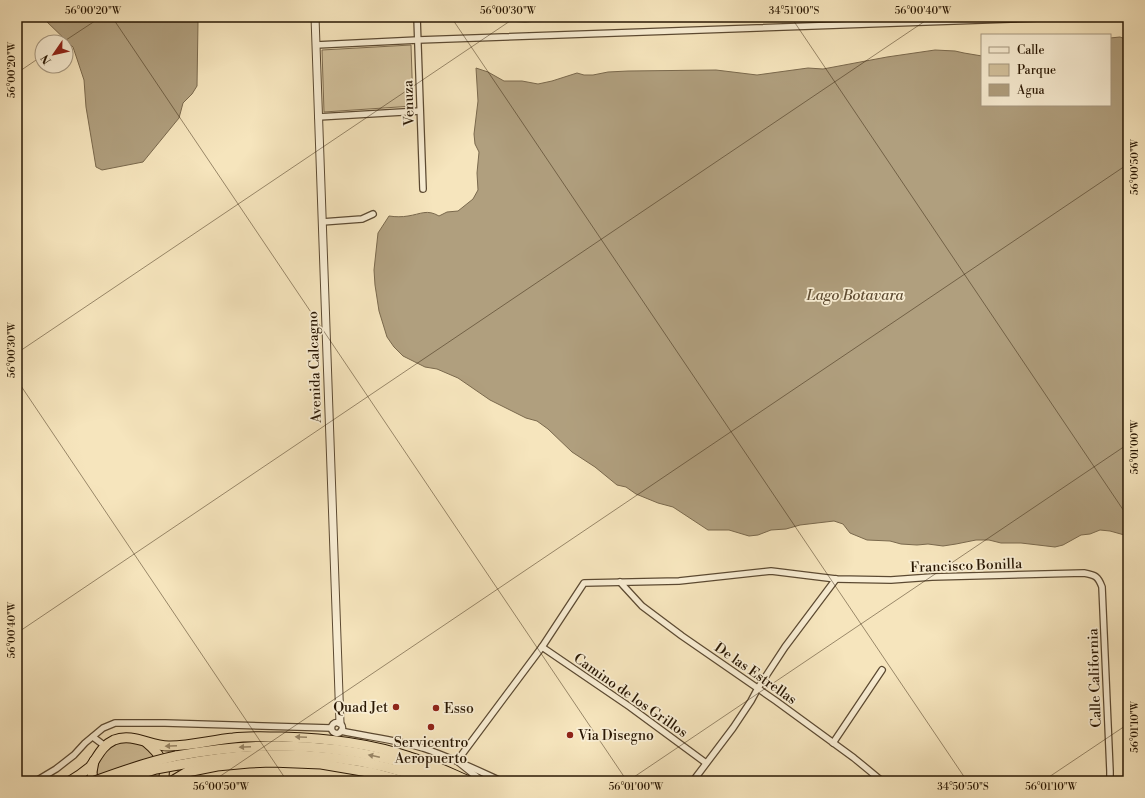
<svg xmlns="http://www.w3.org/2000/svg" width="1145" height="798" viewBox="0 0 1145 798" font-family="'Libre Bodoni',serif">
<style>
.green{fill:#d3c29d;stroke:#7e6c50}
.water{fill:#b09f7e;stroke:#7a694d}
.lines{fill:none;stroke-linecap:round;stroke-linejoin:round}
.minor-casing{stroke:#5c4a32;stroke-width:8}
.tertiary-casing{stroke:#5c4a32;stroke-width:9}
.trunk-casing{stroke:#291703;stroke-width:11}
.minor{stroke:#f9eed4;stroke-width:5.5}
.tertiary{stroke:#f9eed4;stroke-width:7}
.trunk{stroke:#f6e5bd;stroke-width:9}
.trunk-bridge-casing{stroke:#291703;stroke-width:11;stroke-linecap:butt}
.trunk-bridge{stroke:#f6e5bd;stroke-width:9}
.oneway{fill:#9a8869}
.ticks{fill:none;stroke:#291703;stroke-width:1;stroke-opacity:0.45}
.poi-dot{fill:#8f2418;stroke:#f9eed4;stroke-width:1.5}
.labels{text-anchor:middle;stroke-width:3.5;stroke-linejoin:round;paint-order:stroke}
.street-label{font-size:14px;fill:#291703;stroke:#f9eed4}
.poi-label{font-size:14px;fill:#291703;stroke:#f9eed4;text-anchor:start}
.water-label{font-size:15px;font-style:italic;fill:#5f4d34;stroke:#f9eed4}
.neatline{fill:none;stroke:#291703;stroke-width:1.5}
.ticks-label{font-size:10px;text-anchor:middle;fill:#291703}
</style>
<rect width="100%" height="100%" fill="#f6e5bd"/>
<filter id="stains"><feTurbulence type="fractalNoise" baseFrequency=".005" numOctaves="4"/><feColorMatrix values="0 0 0 0 .2 0 0 0 0 .09 0 0 0 0 .02 0 0 0 .5 -.17"/></filter>
<radialGradient id="worn" r=".72"><stop offset=".6" stop-color="#630" stop-opacity="0"/><stop offset="1" stop-color="#630" stop-opacity=".3"/></radialGradient>
<g class="green">
<polygon points="411,45 413,106 324,112 322,50"/>
<path d="M124 741C130 742 139 742 143 745 155 752 163 767 159 781H98C94 760 105 747 124 741Z"/>
</g>
<g class="water">
<polygon points="35,17 194,17 198,22 197,86 192,94 183,103 179,118 143,162 102,170 96,167 86,107 84,80 73,47 46,21"/>
<polygon points="501,17 557,17 539,21 525,22 507,21"/>
<polygon points="575,17 634,17 634,19 606,18 592,21"/>
<path d="M1120 37 1128 40V536L1110 531 1100 530 1090 534 1081 535 1063 545 1055 547 1021 543H1001L989 540H976L956 544 943 546 928 544 917 545 901 544 890 541 867 540 850 533 843 524 834 521 800 525 786 529 771 530 758 535 749 536 729 530H708L673 507 658 503 636 494 626 487 617 485 595 467 572 452 548 429 537 421 526 418 490 400 458 378 437 369 425 367 403 356 394 347 387 337 379 311 375 285 374 270 378 233 389 216C396 217 402 217 408 216 421 214 427 209 439 216L447 212 458 211 473 199 478 190 477 173 479 152 475 144 474 134 478 101 476 68 488 72 504 81H522L538 84 552 81 577 73 584 75H593L608 72 628 71 716 70 757 75 808 68 823 69 887 57 935 50 955 51 964 53 982 56V105H1110V38Z"/>
</g>
<g class="lines">
<defs>
<g id="minor">
<polyline points="417,17 423,189"/>
<polyline points="316,45 418,40 1065,17"/>
<polyline points="318,117 420,111"/>
<polyline points="322,222 362,219 373,214"/>
<polyline points="620,582 642,606 682,636 776,701 854,758 882,781"/>
<polyline points="542,647 630,707 706,763"/>
<circle cx="337" cy="728" r="5.5"/>
<path d="M341 731C369 737 397 740 423 748 450 757 475 769 501 781"/>
<polyline points="93,737 105,746"/>
<polyline points="833,743 882,670"/>
<polyline points="36,781 56,769 74,755 85,743 103,728 115,723 165,723 331,728"/>
<path d="M482 781 457 761 542 647 584 583 679 581 771 571 836 579 891 580 932 577 1084 573C1095 575 1098 576 1102 587L1110 771V779L1108 781"/>
<polyline points="693,781 733,728 751,701 758,688 785,647 836,579"/>
</g>
<polyline id="tertiary" points="315,17 340,723"/>
<g id="trunk">
<path d="M147 743C159 753 168 765 163 781"/>
<path d="M176 756C244 743 316 742 384 758 406 763 427 771 448 778"/>
<path d="M178 765C261 748 351 751 431 781"/>
<path d="M70 781C77 777 84 772 90 767 98 757 101 746 114 740 133 732 151 747 170 746 191 746 212 740 233 738 249 736 266 737 282 737 326 738 369 743 410 757 430 763 450 773 469 781"/>
<polyline points="93,781 92,772 94,761"/>
<polyline points="172,781 187,772 217,766 249,763 271,762 321,764 374,773 404,781"/>
</g>
</defs>
<use href="#minor" class="minor-casing"/>
<use href="#tertiary" class="tertiary-casing"/>
<use href="#trunk" class="trunk-casing"/>
<use href="#minor" class="minor"/>
<use href="#tertiary" class="tertiary"/>
<use href="#trunk" class="trunk"/>
<defs>
<g id="trunk-bridge">
<path d="M95 781C122 771 148 762 176 756"/>
<polyline points="119,781 156,769 178,765"/>
</g>
</defs>
<use href="#trunk-bridge" class="trunk-bridge-casing"/>
<use href="#trunk-bridge" class="trunk-bridge"/>
</g>
<defs><path id="oneway-solid" d="M-6-.8H1V-3.2L6.5 0L1 3.2V.8H-6Z"/></defs>
<g class="oneway">
<use href="#oneway-solid" transform="translate(301 737) rotate(-178)"/>
<use href="#oneway-solid" transform="translate(171 746) rotate(178)"/>
<use href="#oneway-solid" transform="translate(245 747) rotate(177)"/>
<use href="#oneway-solid" transform="translate(374 756) rotate(-168)"/>
</g>
<path class="ticks" d="M112 17 627 781M451 17 967 781M791 17 1128 517M63 42 101 17M17 73 42 56M17 353 516 17M17 380 287 781M17 633 931 17M213 781 1128 164M628 781 1128 444M1043 781 1128 724"/>
<g class="poi-dot">
<circle cx="396" cy="707" r="4"/>
<circle cx="436" cy="708" r="4"/>
<circle cx="431" cy="727" r="4"/>
<circle cx="570" cy="735" r="4"/>
</g>
<g class="labels">
<g class="street-label">
<text transform="translate(408 103) rotate(-92)" y="5">Venuza</text>
<text transform="translate(314 367) rotate(-92)" y="5">Avenida Calcagno</text>
<text transform="translate(966 565) rotate(-2)" y="5">Francisco Bonilla</text>
<text transform="translate(756 673) rotate(35)" y="5">De las Estrellas</text>
<text transform="translate(1094 678) rotate(-92)" y="5">Calle California</text>
<text transform="translate(631 695) rotate(35)" y="5">Camino de los Grillos</text>
</g>
<g class="poi-label">
<text x="388" y="712" text-anchor="end">Quad Jet</text>
<text x="444" y="713">Esso</text>
<text x="578" y="740">Via Disegno</text>
<text x="431" y="747" text-anchor="middle">Servicentro<tspan x="431" dy="16">Aeropuerto</tspan></text>
</g>
<g class="water-label">
<text x="855" y="300">Lago Botavara</text>
</g>
</g>
<rect width="1145" height="798" fill="none" stroke="#f6e5bd" stroke-width="44"/>
<rect x="981" y="34" width="130" height="72" fill="#f9eed4" stroke="#a69880"/>
<rect x="989" y="47" width="20" height="6" fill="#f9eed4" stroke="#a69880"/>
<text x="1017" y="54" font-size="12" fill="#291703">Calle</text>
<rect x="989" y="64" width="20" height="12" fill="#d3c29d" stroke="#a69880"/>
<text x="1017" y="74" font-size="12" fill="#291703">Parque</text>
<rect x="989" y="84" width="20" height="12" fill="#b09f7e" stroke="#a69880"/>
<text x="1017" y="94" font-size="12" fill="#291703">Agua</text>
<g transform="translate(54 54) rotate(236)"><circle r="19" fill="#f9eed4" stroke="#a69880"/>
<path d="M0-3L7 15L0 10L-7 15Z" fill="#8f2418"/>
<text y="-6" font-size="11" font-weight="bold" text-anchor="middle" fill="#291703">N</text>
</g>
<rect x="22" y="22" width="1101" height="754" class="neatline"/>
<g class="ticks-label">
<text x="93" y="14">56°00'20"W</text>
<text x="508" y="14">56°00'30"W</text>
<text x="794" y="14">34°51'00"S</text>
<text x="923" y="14">56°00'40"W</text>
<text transform="translate(11 70) rotate(-90)" y="4">56°00'20"W</text>
<text transform="translate(1134 167) rotate(-90)" y="4">56°00'50"W</text>
<text transform="translate(11 350) rotate(-90)" y="4">56°00'30"W</text>
<text transform="translate(1134 447) rotate(-90)" y="4">56°01'00"W</text>
<text transform="translate(11 630) rotate(-90)" y="4">56°00'40"W</text>
<text transform="translate(1134 727) rotate(-90)" y="4">56°01'10"W</text>
<text x="221" y="790">56°00'50"W</text>
<text x="636" y="790">56°01'00"W</text>
<text x="963" y="790">34°50'50"S</text>
<text x="1051" y="790">56°01'10"W</text>
</g>
<rect width="100%" height="100%" filter="url(#stains)"/>
<rect width="100%" height="100%" fill="url(#worn)"/>
</svg>
